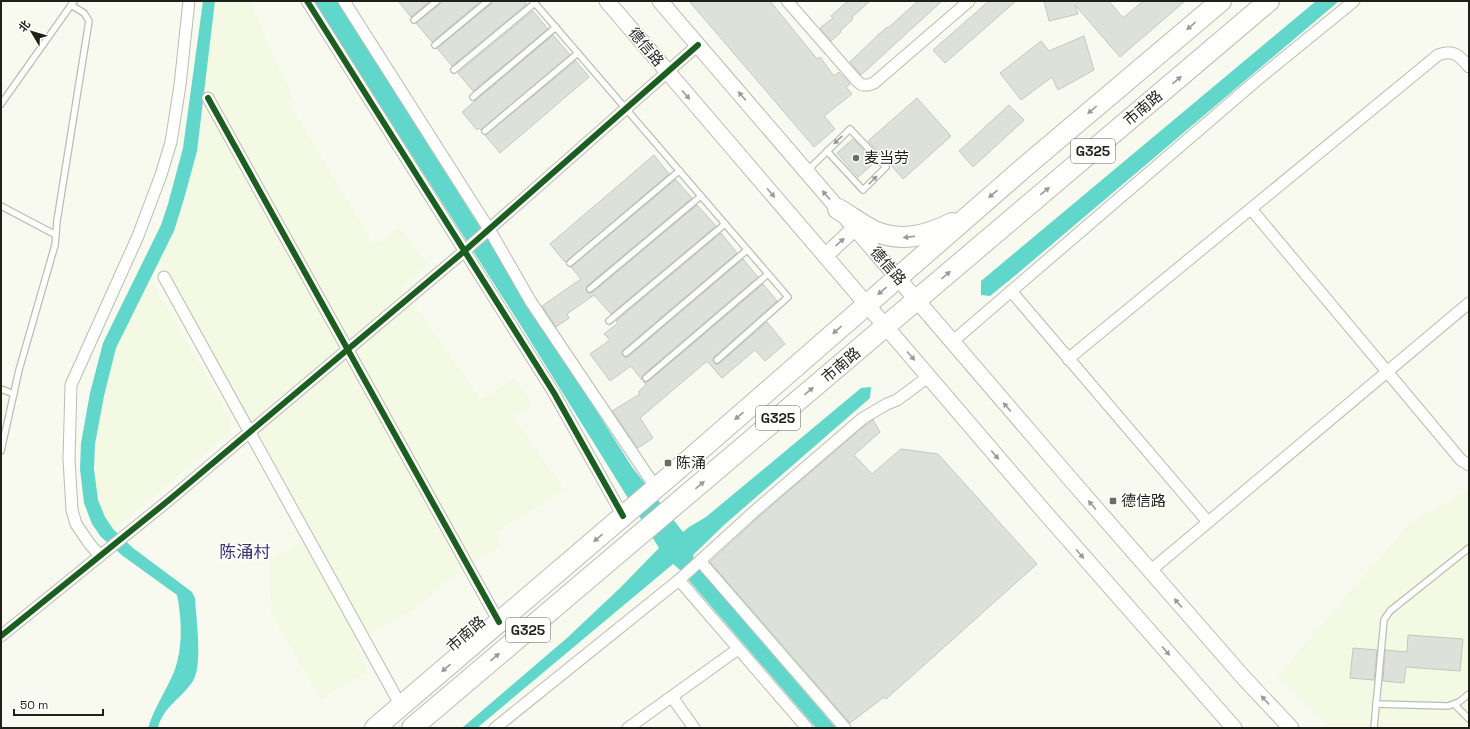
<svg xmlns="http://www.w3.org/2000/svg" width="1470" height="729" viewBox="0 0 1470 729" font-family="'Space Grotesk','Noto Sans SC',sans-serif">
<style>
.built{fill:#f4f9e3}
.water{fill:#61d7cb}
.building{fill:#dce1d9;stroke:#c3c8c0}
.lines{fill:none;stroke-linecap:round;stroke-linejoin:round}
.lane-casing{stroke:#bbbdb4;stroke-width:8}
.street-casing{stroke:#bbbdb4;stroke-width:13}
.secondary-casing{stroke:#bbbdb4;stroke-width:17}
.highway-casing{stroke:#bbbdb4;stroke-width:22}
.lane{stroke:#fefefd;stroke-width:5.5}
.street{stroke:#fefefd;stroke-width:11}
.secondary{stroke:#fefefd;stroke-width:15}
.highway{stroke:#fefefd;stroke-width:20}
.cycleway-casing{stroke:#fff;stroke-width:8}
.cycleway{stroke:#1b5e20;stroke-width:6}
.oneway{fill:#9a9b96}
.poi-dot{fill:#6b6d64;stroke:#fff;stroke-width:1.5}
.labels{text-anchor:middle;stroke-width:3;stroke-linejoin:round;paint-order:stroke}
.shield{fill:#fff;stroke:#62645d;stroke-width:1}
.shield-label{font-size:14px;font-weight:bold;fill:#1f2118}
.street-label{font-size:15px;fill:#1f2118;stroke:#fff}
.poi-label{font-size:15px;fill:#1f2118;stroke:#fff;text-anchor:start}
.quarter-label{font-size:17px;fill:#403571;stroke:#fff}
</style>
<rect width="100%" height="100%" fill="#f8faf0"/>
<g class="built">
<polygon points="215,1 249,1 293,98 288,102 374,245 399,228 428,264 402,287 481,400 514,377 532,403 513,417 565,490 495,533 502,546 458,572 416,608 354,643 368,671 321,700 271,613 269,560 314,535 160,259 174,231 182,208 197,151"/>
<polygon points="150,278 229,417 231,427 228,434 113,529 105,517 98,500 94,469 95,444 104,396 116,348"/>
<polygon points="1469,490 1469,728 1330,728 1278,675 1412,521"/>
</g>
<g class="water">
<path d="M203 1H215L197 151 184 199 174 231 116 348 104 396 95 444 94 469 98 500 105 517 113 529 133 548 192 592 195 598C196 618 203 664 193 681 182 698 162 708 158 728H148C154 708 166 691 174 672 183 648 182 620 177 595L123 556 101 537 92 524 84 503 80 469 81 443 90 393 103 343 161 225 168 204 183 148Z"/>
<polygon points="313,1 337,1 632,467 683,532 689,527 706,517 861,388 871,387 870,398 724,525 693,555 695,564 836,728 816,728 679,569 673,564 477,728 462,728 567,638 620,588 659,548 523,329"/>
<polygon points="1316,1 1339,1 1017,274 990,296 981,295 981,281"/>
</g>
<g class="building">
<polygon points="398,1 430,1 411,17"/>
<polygon points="441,1 481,1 432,42 416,23 440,4"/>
<polygon points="492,1 524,1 527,4 452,66 437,48 491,4"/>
<polygon points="689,1 770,1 817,59 820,57 834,76 839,72 850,84 846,87 852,94 824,116 835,129 814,147"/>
<polygon points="848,1 870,1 852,17 853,19 840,31 841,32 831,41 820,28 833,18 831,16"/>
<polygon points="918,1 942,1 861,75 850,62 876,37 887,27 888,28"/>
<polygon points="989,1 1016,1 945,63 933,50"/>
<polygon points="1044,1 1109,1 1123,18 1143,1 1185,1 1120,57 1075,5 1078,14 1049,21"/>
<polygon points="533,11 548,29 473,91 458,73"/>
<polygon points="553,35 570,55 481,130 479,128 477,130 462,112"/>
<polygon points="1084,36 1094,70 1058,90 1052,77 1021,100 1000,73 1041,41 1049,51"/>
<polygon points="576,61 589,77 500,153 485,135"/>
<polygon points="917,98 951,136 903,179 883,156 882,156 868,141"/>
<polygon points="1009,105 1024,120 973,167 959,151"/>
<polygon points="853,139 875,162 858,177 837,153"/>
<polygon points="654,155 669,174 566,262 564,261 550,244"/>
<polygon points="675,180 676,180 692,198 587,286 586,289 587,292 590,293 593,292 697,205 716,226 611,314 594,295 567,314 569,318 556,327 542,306 581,279 571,267"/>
<polygon points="721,233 737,253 623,350 622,352 623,355 625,357 629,356 743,259 758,277 643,375 642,380 631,366 610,381 590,354 610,340 604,334 618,323 616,321"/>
<polygon points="763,284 777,301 714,357 713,361 716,364 720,363 767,322 785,344 765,361 755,350 722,378 707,361 640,418 653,438 638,448 612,411 640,394 638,392 646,385 643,381 646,382 649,381"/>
<polygon points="873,420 880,432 854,455 872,474 901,449 938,454 1037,564 886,699 884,697 850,723 710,562 762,514 861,429"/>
<polygon points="1408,635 1463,639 1460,671 1406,667 1404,683 1383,681 1385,650 1407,652"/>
<polygon points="1353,648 1377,650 1374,680 1350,678"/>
</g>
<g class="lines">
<defs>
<g id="lane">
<polyline points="533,1 788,297 717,360"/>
<polyline points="414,20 437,1"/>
<polyline points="435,45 488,1"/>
<polyline points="454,70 535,3"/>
<polyline points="473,97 556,27"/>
<polyline points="1,104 74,1"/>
<polyline points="485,131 578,53"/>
<polyline points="807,171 850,129 886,167 863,190 827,151"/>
<polyline points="1,206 56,235"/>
<polyline points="570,263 679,171"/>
<polyline points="590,289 701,196"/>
<polyline points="609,321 725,224"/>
<polyline points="626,353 747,250"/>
<polyline points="646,378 768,274"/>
<polyline points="1,389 14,394"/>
<polyline points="1,451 19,370 55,245 57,221 89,21 84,13 71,5"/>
<polyline points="1376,704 1448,706 1459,702 1469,694"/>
<polyline points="1454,704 1469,719"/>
<polyline points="1374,728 1384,620 1390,611 1469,548"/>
</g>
<g id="street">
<polyline points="307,1 554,393 623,516"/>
<polyline points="344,1 489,229 531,302 656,488"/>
<polyline points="787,1 857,81 862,85 868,85 874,83 969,1"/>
<polyline points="208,98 499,622"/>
<polyline points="1251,209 1461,460 1469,465"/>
<polyline points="164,277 401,706"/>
<polyline points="1011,291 1208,522"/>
<polyline points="952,342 1257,80 1354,1"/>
<path d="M1068 359 1438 55C1453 49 1459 55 1469 67"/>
<polyline points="100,556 89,543 76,524 72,510 69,459 71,385 138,236 161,175 171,142 180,85 189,1"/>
<polyline points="700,561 845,728"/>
<polyline points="1150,571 1469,303"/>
<polyline points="679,580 807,728"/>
<polyline points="1,636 169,500 461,254 698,45"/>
<polyline points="672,697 694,728"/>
<polyline points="495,728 679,580 757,509 863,418 887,404 897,400 928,377"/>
<polyline points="628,728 738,649"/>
</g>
<g id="secondary">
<polyline points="607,1 1041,508 1234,728"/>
<polyline points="660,1 1072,481 1244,678 1291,728"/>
<polyline points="825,256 855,228"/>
</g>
<g id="highway">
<path d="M838 209C850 216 861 224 872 230 900 243 926 236 952 223"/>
<polyline points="375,728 684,464 1027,165 1221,1"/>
<polyline points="412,728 1269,1"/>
</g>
</defs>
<use href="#lane" class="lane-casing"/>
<use href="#street" class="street-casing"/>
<use href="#secondary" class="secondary-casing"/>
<use href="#highway" class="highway-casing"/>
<use href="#lane" class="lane"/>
<use href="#street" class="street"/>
<use href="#secondary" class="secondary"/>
<use href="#highway" class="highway"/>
<defs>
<g id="cycleway">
<polyline points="307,1 554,393 623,516"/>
<polyline points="208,98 499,622"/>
<polyline points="1,636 169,500 461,254 698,45"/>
</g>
</defs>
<use href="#cycleway" class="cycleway-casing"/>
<use href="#cycleway" class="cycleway"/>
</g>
<defs><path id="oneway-solid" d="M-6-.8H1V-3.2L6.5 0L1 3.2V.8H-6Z"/></defs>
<g class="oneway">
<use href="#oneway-solid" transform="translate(1191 26) rotate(140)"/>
<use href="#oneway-solid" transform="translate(1177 80) rotate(-40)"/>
<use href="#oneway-solid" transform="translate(686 95) rotate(49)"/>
<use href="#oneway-solid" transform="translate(742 96) rotate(-131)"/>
<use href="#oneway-solid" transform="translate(1092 110) rotate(140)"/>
<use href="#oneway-solid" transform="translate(838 140) rotate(136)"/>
<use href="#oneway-solid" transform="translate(873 180) rotate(-45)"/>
<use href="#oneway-solid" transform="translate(1045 191) rotate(-40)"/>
<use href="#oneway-solid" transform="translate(771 193) rotate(49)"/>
<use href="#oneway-solid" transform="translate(993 194) rotate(139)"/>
<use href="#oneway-solid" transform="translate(826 195) rotate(-131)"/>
<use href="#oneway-solid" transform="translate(909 237) rotate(173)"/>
<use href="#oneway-solid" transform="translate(840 242) rotate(-42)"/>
<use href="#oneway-solid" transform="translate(946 275) rotate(-40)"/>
<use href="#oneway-solid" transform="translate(882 291) rotate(139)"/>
<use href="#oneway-solid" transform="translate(837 330) rotate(139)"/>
<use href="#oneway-solid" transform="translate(911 356) rotate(49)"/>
<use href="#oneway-solid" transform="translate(809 391) rotate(-40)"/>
<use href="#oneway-solid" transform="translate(1007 407) rotate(-131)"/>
<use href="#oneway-solid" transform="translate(739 416) rotate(139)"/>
<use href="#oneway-solid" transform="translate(995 455) rotate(50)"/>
<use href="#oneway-solid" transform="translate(700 485) rotate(-40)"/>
<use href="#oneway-solid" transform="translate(1092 505) rotate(-131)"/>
<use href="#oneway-solid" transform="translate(598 538) rotate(139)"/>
<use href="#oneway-solid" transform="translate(1080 554) rotate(49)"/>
<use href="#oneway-solid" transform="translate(1178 603) rotate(-131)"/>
<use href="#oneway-solid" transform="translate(1166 651) rotate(49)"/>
<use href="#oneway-solid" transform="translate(495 657) rotate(-40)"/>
<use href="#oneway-solid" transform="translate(446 668) rotate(139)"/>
<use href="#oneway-solid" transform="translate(1265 700) rotate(-133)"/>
</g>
<g class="poi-dot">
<circle cx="856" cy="158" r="4"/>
<rect x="664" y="459" width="8" height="8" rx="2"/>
<rect x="1109" y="497" width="8" height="8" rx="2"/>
</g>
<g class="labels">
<g class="shield">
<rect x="1071" y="139" width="44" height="24" rx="3"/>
<rect x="756" y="406" width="44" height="24" rx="3"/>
<rect x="506" y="618" width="44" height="24" rx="3"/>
</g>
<g class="shield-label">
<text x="1093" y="156">G325</text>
<text x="778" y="423">G325</text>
<text x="528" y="635">G325</text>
</g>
<g class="street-label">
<text transform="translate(646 47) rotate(50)" y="5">德信路</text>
<text transform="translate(1143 108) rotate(-40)" y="5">市南路</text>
<text transform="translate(888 266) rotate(49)" y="5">德信路</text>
<text transform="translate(841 365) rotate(-40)" y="5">市南路</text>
<text transform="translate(466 634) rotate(-41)" y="5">市南路</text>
</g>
<g class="poi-label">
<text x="864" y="163">麦当劳</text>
<text x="676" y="468">陈涌</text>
<text x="1121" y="506">德信路</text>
</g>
<g class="quarter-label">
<text x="245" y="558">陈涌村</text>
</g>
</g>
<rect width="1470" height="729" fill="none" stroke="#1f2118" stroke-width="4"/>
<g transform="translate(32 32) rotate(308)" stroke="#ffffff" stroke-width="3" paint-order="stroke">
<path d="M0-3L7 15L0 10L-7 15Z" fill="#1f2118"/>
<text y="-6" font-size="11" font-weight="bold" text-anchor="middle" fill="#1f2118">北</text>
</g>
<path d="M14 709v6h89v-6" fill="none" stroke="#1f2118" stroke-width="2"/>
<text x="20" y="709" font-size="12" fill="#1f2118" stroke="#ffffff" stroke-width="3" paint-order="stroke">50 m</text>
</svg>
